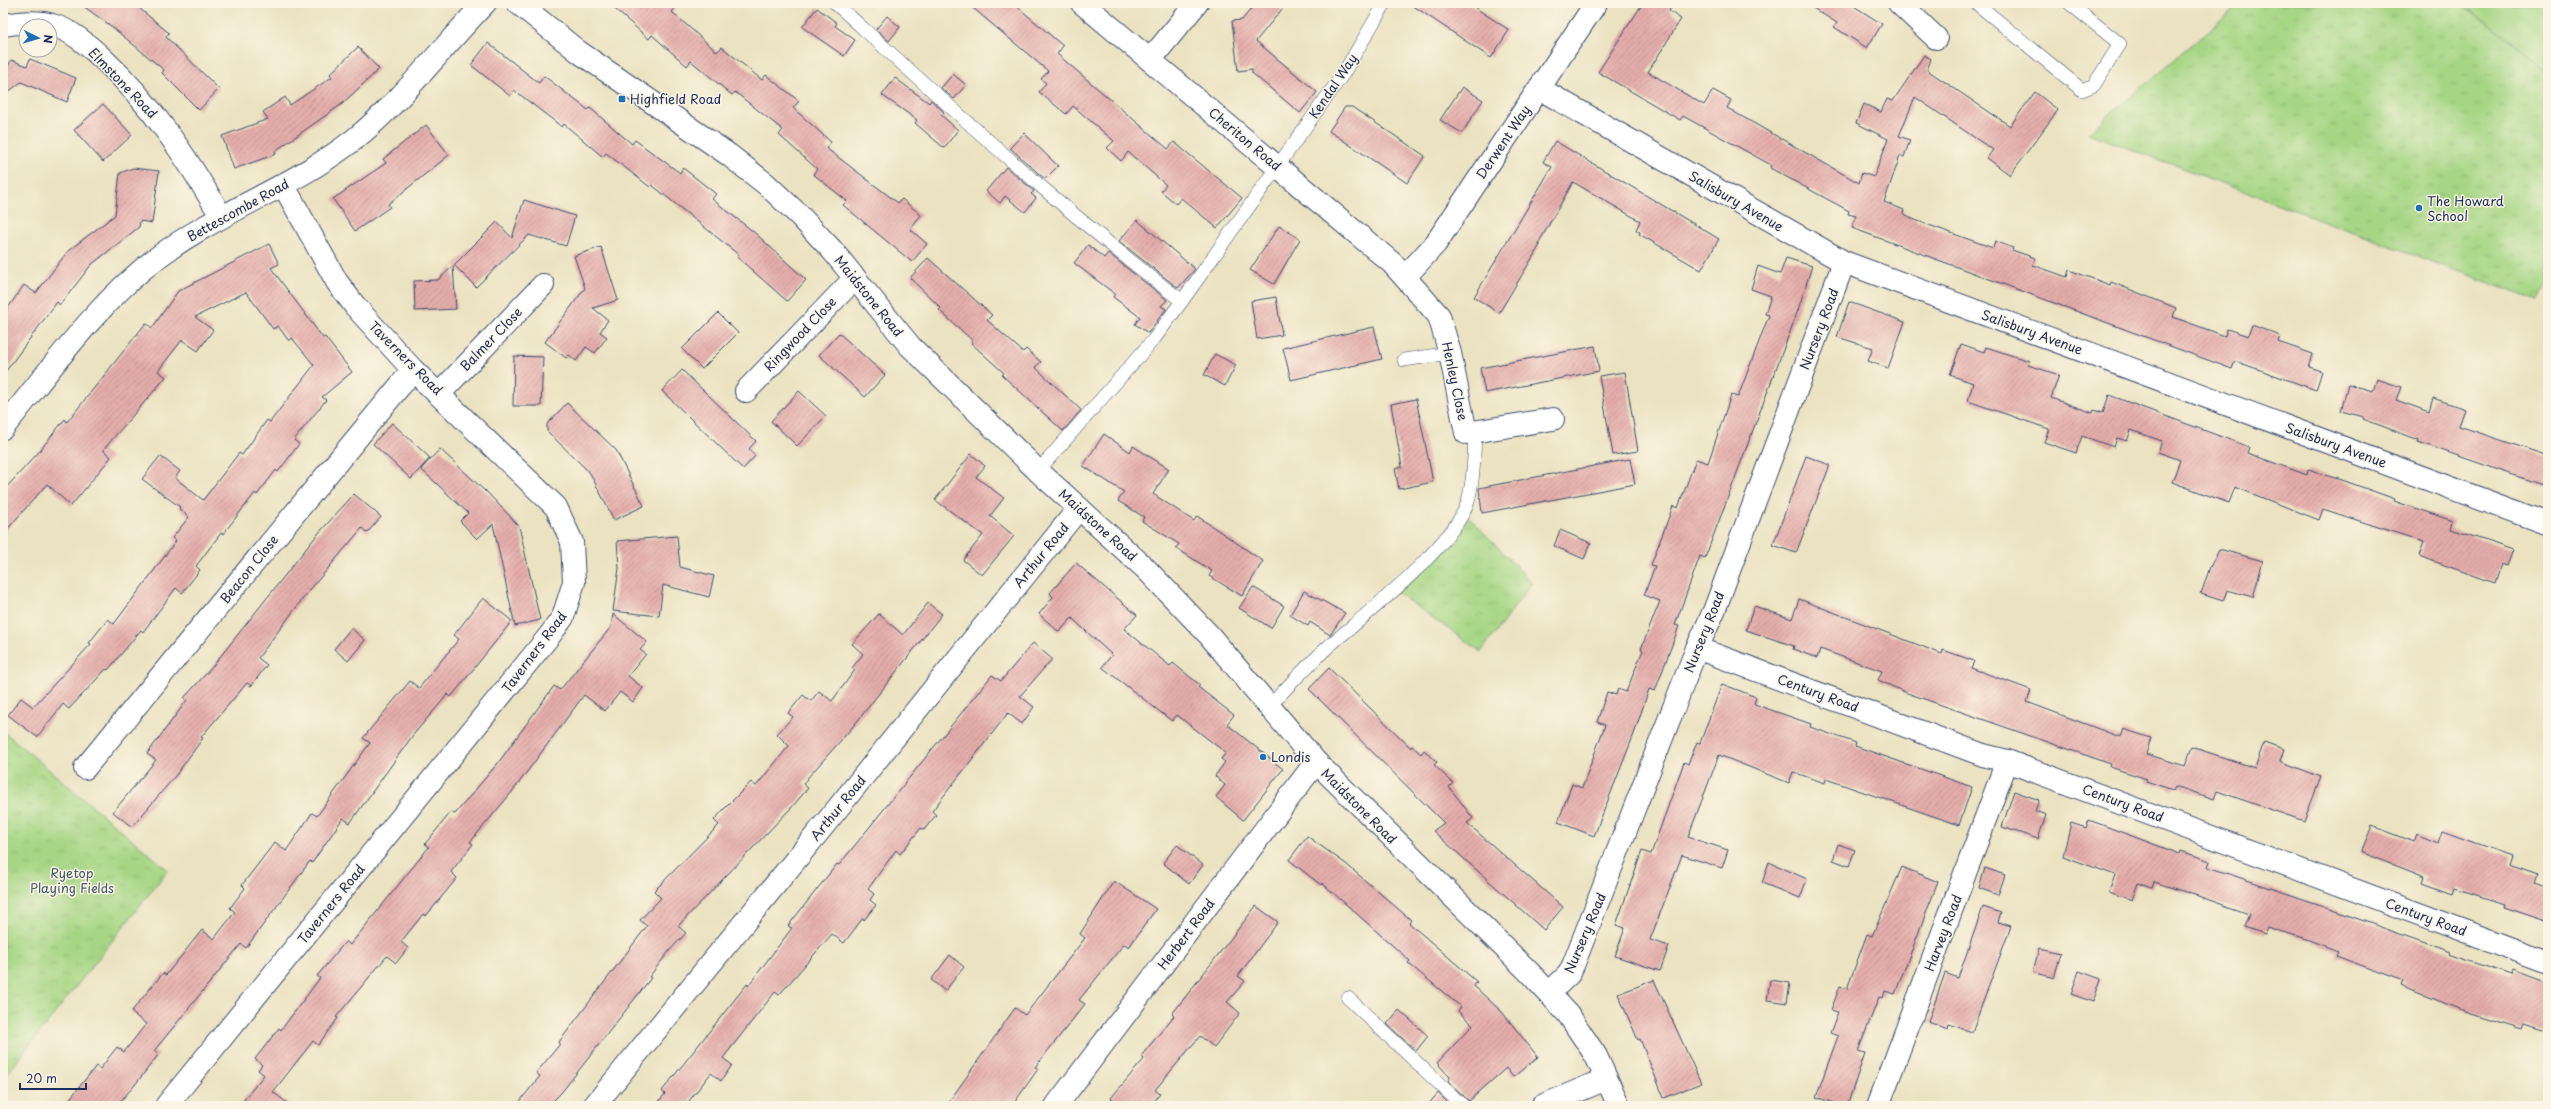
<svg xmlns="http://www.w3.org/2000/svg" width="2551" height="1109" viewBox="0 0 2551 1109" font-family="'Playpen Sans',sans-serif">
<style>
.green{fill:#a6d684;stroke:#608271}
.park{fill:url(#park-tufts);stroke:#608271}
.building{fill:url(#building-hatch)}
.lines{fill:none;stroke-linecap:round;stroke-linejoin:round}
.service-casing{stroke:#3a4a6d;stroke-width:14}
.minor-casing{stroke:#3a4a6d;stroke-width:24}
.tertiary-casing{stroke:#3a4a6d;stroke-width:24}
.service{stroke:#fff;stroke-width:13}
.minor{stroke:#fff;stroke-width:22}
.tertiary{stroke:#fff;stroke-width:22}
.poi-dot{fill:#1f6fb2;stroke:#fcf5e5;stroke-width:1.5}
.labels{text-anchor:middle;stroke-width:3;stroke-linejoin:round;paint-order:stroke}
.street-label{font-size:13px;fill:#1b2f5e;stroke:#fcf5e5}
.poi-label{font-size:13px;fill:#1b2f5e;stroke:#fcf5e5;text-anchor:start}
.park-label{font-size:13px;fill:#3e5968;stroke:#fcf5e5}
</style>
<defs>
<pattern id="park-tufts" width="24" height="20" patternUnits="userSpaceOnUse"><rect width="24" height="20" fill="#a6d684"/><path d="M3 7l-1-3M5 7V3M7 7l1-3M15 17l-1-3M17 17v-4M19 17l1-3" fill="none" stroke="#8eb874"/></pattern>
<pattern id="building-hatch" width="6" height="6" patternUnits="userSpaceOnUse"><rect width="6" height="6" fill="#e5adaa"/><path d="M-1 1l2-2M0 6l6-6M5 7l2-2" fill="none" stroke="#b98d8e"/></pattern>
</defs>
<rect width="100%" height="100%" fill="#fcf5e5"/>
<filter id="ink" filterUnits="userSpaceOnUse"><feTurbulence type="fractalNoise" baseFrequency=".025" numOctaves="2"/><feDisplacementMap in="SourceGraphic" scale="8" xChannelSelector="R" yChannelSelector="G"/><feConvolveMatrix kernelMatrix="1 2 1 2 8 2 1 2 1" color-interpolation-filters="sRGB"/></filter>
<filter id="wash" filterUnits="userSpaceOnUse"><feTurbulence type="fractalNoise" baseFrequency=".012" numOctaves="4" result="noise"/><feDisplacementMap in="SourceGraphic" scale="16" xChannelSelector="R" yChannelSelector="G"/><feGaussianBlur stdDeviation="0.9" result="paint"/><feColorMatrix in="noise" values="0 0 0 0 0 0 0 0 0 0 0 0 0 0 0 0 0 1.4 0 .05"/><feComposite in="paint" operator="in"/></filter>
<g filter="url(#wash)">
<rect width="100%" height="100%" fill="#ebe2c1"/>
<polygon class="green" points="2461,3 2548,3 2548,70"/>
<g class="park">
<polygon points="2241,3 2461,3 2548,70 2548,284 2538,301 2088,133"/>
<polygon points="1469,517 1532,583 1481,652 1396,592"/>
<polygon points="3,731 168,870 3,1079"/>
</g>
<g id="blocks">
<g class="building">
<polygon points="79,3 133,3 169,33 166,37 219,89 199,110 162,73 164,70 111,26"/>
<polygon points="608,3 680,3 672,12 717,52 722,47 762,80 766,75 799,101 793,108 831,142 826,148 898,203 902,199 921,215 910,229 927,244 912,262 843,205 847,201 813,174 817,169 779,135 783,130 735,92 732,95 691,61 687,66 652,35 649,39"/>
<polygon points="967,3 1013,3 1063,46 1057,54 1168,149 1174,142 1242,198 1217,228 1181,198 1176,204 1161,191 1166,185 1128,152 1121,161 1107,148 1114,141 1073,106 1066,114 1039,92 1046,83 1041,79 1048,71"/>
<polygon points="1256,3 1287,3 1256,41 1317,92 1300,113 1252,73 1252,69 1238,71 1232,21 1242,20"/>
<polygon points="1409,3 1468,3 1509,30 1491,58"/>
<polygon points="1643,3 1674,3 1669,11 1681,19 1648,72 1704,105 1713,90 1731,100 1727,108 1859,183 1862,173 1874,177 1888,139 1856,123 1864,104 1881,112 1887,99 1893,101 1924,55 1931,59 1927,70 2010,126 2035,92 2058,110 2010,175 1987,158 1993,150 1915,97 1899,136 1910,140 1904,157 1900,156 1884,202 1904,210 1903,213 1915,220 1940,229 1993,248 1995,241 2013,248 2012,250 2035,258 2033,265 2067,277 2069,270 2110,285 2111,282 2176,308 2173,317 2225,336 2227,329 2248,336 2252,325 2280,336 2278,342 2313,354 2309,367 2322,371 2316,390 2235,361 2232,369 1852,228 1856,216 1848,214 1849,211 1770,168 1771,165 1683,116 1680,120 1598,72"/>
<polygon points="1805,3 1849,3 1882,24 1867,48 1834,27 1837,23"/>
<polygon points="817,8 837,23 835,26 855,40 844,56 802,27"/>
<polygon points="887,16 900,27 889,41 876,29"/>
<polygon points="488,43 539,83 544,76 588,110 590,108 632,144 635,140 680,173 683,168 716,194 712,199 755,233 806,280 787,301 737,257 739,255 652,185 650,187 606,153 603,157 564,124 562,127 514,90 510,96 471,65"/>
<polygon points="358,47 379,69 342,104 275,151 276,154 234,169 222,136 268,119 263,112 285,97 290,105 332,77 330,74"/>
<polygon points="30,59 76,78 67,102 21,82 3,96 3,79 11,60 27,66"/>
<polygon points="953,74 966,85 954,99 941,88"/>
<polygon points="895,78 929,103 931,100 944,112 941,115 958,130 944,148 915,123 917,120 882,95"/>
<polygon points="1462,87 1483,100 1462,133 1440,120"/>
<polygon points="103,104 132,135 103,162 74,130"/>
<polygon points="1345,107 1352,107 1425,156 1407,183 1329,131"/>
<polygon points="426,125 449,155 388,204 390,207 355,231 333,199 386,163 383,159"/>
<polygon points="1024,133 1058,166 1045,179 1010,148"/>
<polygon points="1555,141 1719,239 1701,270 1639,234 1640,232 1636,230 1640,221 1573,182 1538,244 1540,245 1499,313 1474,297 1552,167 1543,162"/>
<polygon points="1006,167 1034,191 1031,194 1036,198 1025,212 1005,196 1000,203 986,191"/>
<polygon points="133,168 159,171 152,223 140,221 139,227 91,265 60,305 57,302 3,375 3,315 24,285 36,293 68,251 115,215 120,173"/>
<polygon points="524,200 575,216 566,246 529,235 476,287 454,265 497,222 512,238"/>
<polygon points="1137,220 1195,269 1178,288 1119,241"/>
<polygon points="1279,226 1300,239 1274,284 1250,270"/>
<polygon points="269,244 279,264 271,268 323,338 325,337 352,372 322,397 326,400 294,440 299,444 278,472 276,470 257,495 255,493 223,534 221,533 196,566 200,570 182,593 176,588 143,632 141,630 108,670 106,669 69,709 63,704 37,737 8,715 21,698 33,707 91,644 89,643 108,619 114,624 176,541 172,538 189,517 179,509 180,507 142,479 160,456 180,471 175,478 203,500 239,453 242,455 267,420 270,422 314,365 292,338 289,341 278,326 273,329 246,292 195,317 213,330 198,351 182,340 158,371 166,377 103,450 111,457 71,506 47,484 3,534 3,491 37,454 65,419 67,422 146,323 152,328 178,291"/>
<polygon points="1088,245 1104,258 1108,253 1167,300 1161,306 1166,309 1148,333 1135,324 1140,317 1113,297 1115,294 1074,263"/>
<polygon points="601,247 618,300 593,308 608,320 600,332 607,337 595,353 586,347 576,361 569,355 566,358 545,342 585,288 574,256"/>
<polygon points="928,258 992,315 987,320 1023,352 1026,349 1041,362 1035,367 1081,410 1063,431 1002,375 1004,373 971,343 973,341 939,310 941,308 910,278"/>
<polygon points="1786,258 1812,266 1797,313 1705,558 1700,556 1675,625 1679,626 1655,691 1649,689 1634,734 1594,836 1558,822 1572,784 1582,788 1605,725 1597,722 1607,692 1616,695 1618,689 1626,692 1643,650 1641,649 1660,601 1644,595 1655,566 1651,565 1673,506 1678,508 1696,459 1708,463 1731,395 1738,397 1769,315 1765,314 1771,296 1751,289 1758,266 1780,274"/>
<polygon points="453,266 456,309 415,311 414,281 438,280"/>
<polygon points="1276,297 1282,335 1257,339 1251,301"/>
<polygon points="1849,302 1905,322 1888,368 1868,361 1873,348 1837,337"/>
<polygon points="718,313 738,333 702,369 682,349"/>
<polygon points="1374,327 1382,359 1291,380 1283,348"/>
<polygon points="839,333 885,375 865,397 819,355"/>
<polygon points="1961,344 1984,352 1986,347 2029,361 2028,365 2059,375 2051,398 2093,413 2094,410 2103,413 2109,395 2249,447 2247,453 2307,475 2308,470 2342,480 2395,499 2394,501 2453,521 2451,529 2513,550 2507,566 2501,564 2495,583 2419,556 2424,542 2323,509 2319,520 2235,487 2229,503 2172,482 2180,460 2158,452 2162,441 2131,430 2127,441 2117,438 2114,447 2082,436 2076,453 2044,442 2049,429 1968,401 1973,383 1950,375"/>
<polygon points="1595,346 1599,371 1485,393 1480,368"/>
<polygon points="1215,354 1236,365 1225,386 1204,375"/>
<polygon points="514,356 543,357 541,406 513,406"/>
<polygon points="682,370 756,441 749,449 755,456 743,469 662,391"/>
<polygon points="1625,372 1638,451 1613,455 1599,376"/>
<polygon points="2377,379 2401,387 2396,400 2429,412 2433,398 2465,409 2459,426 2548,456 2548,487 2418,442 2419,440 2363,419 2364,417 2341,411 2348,384 2373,391"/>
<polygon points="799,391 826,416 797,446 771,421"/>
<polygon points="1416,399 1433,482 1399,489 1395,469 1402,467 1391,404"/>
<polygon points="567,403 616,450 644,506 614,520 590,473 547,431 547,424"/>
<polygon points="392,423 430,458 411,479 373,444"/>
<polygon points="1104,434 1130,452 1133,446 1169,469 1153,494 1194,521 1197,516 1263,561 1242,596 1209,576 1212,571 1176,548 1179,544 1142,521 1144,517 1118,501 1124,492 1083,466"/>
<polygon points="440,449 486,492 485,490 519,526 540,620 515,626 493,524 477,539 460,521 468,513 421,469"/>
<polygon points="971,454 985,466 976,477 1004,498 990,516 1014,536 982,575 963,560 983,535 935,500"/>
<polygon points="1806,456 1830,465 1796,553 1773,545"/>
<polygon points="1630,459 1635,484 1482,513 1479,488"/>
<polygon points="354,494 381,517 367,533 362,528 304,597 258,658 267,665 251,686 247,683 201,737 203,738 176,775 132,827 113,812 156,760 147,754 187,700 184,698 212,667 317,535"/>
<polygon points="1560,530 1591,543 1584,559 1554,546"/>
<polygon points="677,536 680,567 714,576 709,597 663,585 659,616 613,611 619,568 617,541"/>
<polygon points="2219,549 2263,561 2253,597 2227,590 2223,601 2201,594 2210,567"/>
<polygon points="1076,563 1137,615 1124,629 1170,666 1173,663 1200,685 1198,687 1234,715 1227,724 1283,769 1243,820 1216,797 1225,785 1215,776 1225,762 1221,759 1226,753 1177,715 1172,721 1102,667 1112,655 1072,618 1059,632 1039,614 1053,597 1050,593"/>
<polygon points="1253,587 1284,606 1271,628 1239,608"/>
<polygon points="1304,591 1345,613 1330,635 1310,622 1308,626 1290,615"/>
<polygon points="483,598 512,621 451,697 448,694 413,735 350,823 343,818 312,863 310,861 246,948 241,944 154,1051 159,1054 134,1086 116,1106 64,1106 96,1066 100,1069 117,1047 124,1052 146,1024 131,1012 163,973 166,975 202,930 214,939 235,912 230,908 245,888 242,885 275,842 286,851 312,813 317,816 370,743 363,738 410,681 419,688 459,639 454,635"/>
<polygon points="1799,599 1942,654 1943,650 1974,661 1971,668 2031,690 2027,702 2120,737 2123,729 2151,738 2146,754 2185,766 2192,747 2255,768 2264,742 2284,749 2280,761 2321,777 2304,821 2217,791 2214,799 2175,786 2173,790 2146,781 2147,779 2110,767 2111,764 1907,693 1878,680 1882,671 1820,649 1817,658 1793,649 1794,646 1746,630 1754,606 1792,619"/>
<polygon points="928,603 942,614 851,729 810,775 803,784 808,788 792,807 678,926 686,933 670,950 649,977 651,978 561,1093 548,1106 516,1106 540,1076 536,1073 560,1044 559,1042 647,926 640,920 661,898 654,891 719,825 714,820 725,808 751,782 756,786 789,746 777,734 793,717 788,713 803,695 811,701 819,691 832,701 855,670 852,668 863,654 852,644 879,614 903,635"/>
<polygon points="613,614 647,642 640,650 646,654 628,676 643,688 633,702 620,692 605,711 584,695 512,792 470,842 473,844 451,872 457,878 426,916 423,914 401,942 408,948 396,963 387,956 336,1017 338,1018 318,1045 313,1041 273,1092 291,1106 239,1106 264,1075 258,1070 262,1065 255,1059 279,1028 281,1030 320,978 317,976 346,941 350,945 429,847 425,844 451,812 455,814 498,763 554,686 560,690 585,659 611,627"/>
<polygon points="351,628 365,640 348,661 334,649"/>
<polygon points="1033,643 1052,659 1020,696 1034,707 1022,724 1008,713 932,811 936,815 924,830 921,828 900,854 896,850 868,889 874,894 870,900 876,905 864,920 863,918 844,943 832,934 779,995 775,992 723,1058 732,1065 721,1081 711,1073 685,1106 655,1106 665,1094 662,1091 747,984 748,986 792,928 788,926 837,864 839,865 992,675 1001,681"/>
<polygon points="1329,668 1411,748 1412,746 1421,754 1424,750 1437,762 1434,765 1453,783 1449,787 1473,818 1467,823 1563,907 1544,930 1433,831 1444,823 1309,689"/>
<polygon points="1722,684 1756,697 1754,704 1811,724 1810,727 1856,743 1855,746 1972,787 1959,825 1826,779 1825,783 1793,772 1789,783 1719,755 1688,837 1728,850 1722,868 1682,855 1650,940 1669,946 1660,971 1615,956 1625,928 1616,925 1642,851 1651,854 1684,762 1688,764 1697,742 1700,743"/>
<polygon points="2014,791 2039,800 2035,811 2046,815 2038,839 2002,827"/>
<polygon points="2089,820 2180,854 2181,851 2210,861 2208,867 2339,911 2339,912 2450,952 2449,954 2511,975 2513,970 2548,983 2548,1032 2523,1024 2521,1029 2459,1009 2402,986 2404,981 2336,956 2338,951 2306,939 2268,927 2265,934 2244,927 2249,914 2198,896 2154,882 2152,888 2138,883 2132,900 2109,892 2115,875 2063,856 2071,823 2086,828"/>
<polygon points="2372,826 2413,842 2416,834 2438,843 2442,831 2511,856 2508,865 2537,875 2534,885 2548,890 2548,922 2503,907 2504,904 2455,888 2453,894 2423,883 2425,877 2361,852"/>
<polygon points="1307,836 1346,864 1411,920 1409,923 1477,982 1474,986 1502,1012 1538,1057 1513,1077 1506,1068 1469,1101 1448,1081 1450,1077 1437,1063 1473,1025 1458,1011 1461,1007 1408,963 1410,961 1322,883 1321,885 1289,860"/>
<polygon points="1838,844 1855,850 1849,866 1833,860"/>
<polygon points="1177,845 1203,865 1189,884 1163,863"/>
<polygon points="1769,862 1807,879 1800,898 1762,883"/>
<polygon points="1902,867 1938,882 1895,994 1885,991 1883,998 1879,997 1858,1051 1865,1053 1847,1106 1842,1106 1816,1097 1838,1036 1830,1033 1838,1012 1831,1010 1840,986 1847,989 1867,934 1872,936"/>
<polygon points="1985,868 2005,875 1998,895 1979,888"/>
<polygon points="1114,881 1156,909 1129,947 1124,944 1079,1000 1085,1004 1035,1067 1038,1069 1012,1106 946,1106 1015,1008 1025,1015 1085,938 1080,934"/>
<polygon points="1256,906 1278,922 1238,976 1245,981 1227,1002 1240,1013 1214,1047 1200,1036 1155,1090 1160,1094 1150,1106 1121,1106 1111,1098 1144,1059 1141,1056 1174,1016 1172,1014"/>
<polygon points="1983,907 2001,913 1998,922 2011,926 1972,1032 1949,1024 1948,1029 1928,1022 1945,973 1958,978"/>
<polygon points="2039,948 2061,953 2054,978 2033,972"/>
<polygon points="950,955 964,967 945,991 931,980"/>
<polygon points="2079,971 2101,979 2093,1002 2071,994"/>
<polygon points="1654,980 1701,1083 1664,1098 1640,1039 1638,1040 1618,994"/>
<polygon points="1770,980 1790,983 1787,1003 1767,1000"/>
<polygon points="1399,1010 1428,1036 1416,1051 1387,1024"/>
<polygon points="1438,1093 1451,1106 1427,1106"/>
</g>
</g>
</g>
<g filter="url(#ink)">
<use href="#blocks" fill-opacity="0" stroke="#3a4a6d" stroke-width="1"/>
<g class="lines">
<defs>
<g id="service">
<path d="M835 3C948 105 1061 209 1182 301"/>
<polyline points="1976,3 2082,90 2094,85 2120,44 2069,3"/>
<polyline points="1404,360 1450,353"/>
<polyline points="1038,471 1154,339 1182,301 1343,74 1385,3"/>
<path d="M1268 708C1288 686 1308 665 1330 645 1365 615 1456 544 1468 501 1474 479 1474 455 1475 432"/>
<polyline points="1348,998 1463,1106"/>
</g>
<g id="minor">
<polyline points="1082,3 1392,263 1439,316 1450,353 1466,433 1553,419"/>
<polyline points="1899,3 1936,38"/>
<path d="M3 25C18 23 36 20 52 25 71 30 88 45 102 58 152 104 187 158 221 216"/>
<polyline points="1150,60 1197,3"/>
<polyline points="1540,89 1844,262 2548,524"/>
<polyline points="1405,277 1436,243 1596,3"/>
<polyline points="746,391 855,278"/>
<polyline points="440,393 543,285"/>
<path d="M3 428C51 369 97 303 158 257 221 210 296 186 356 138 404 99 442 47 485 3"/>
<polyline points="1697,648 1983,755 2007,761 2548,962"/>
<polyline points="85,768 413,370"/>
<polyline points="1549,993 1569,974 1574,963 1697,648 1714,611 1844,262"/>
<polyline points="166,1106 550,635 563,617 574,582 572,542 556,507 413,370 355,306 337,282 284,186"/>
<polyline points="594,1106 825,824 1079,508"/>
<polyline points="1056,1106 1316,762"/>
<polyline points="1542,1106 1606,1079"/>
<polyline points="1878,1106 2007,761"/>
</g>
<polyline id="tertiary" points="518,3 579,52 729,155 766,184 799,215 832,250 910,346 1038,471 1145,568 1209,635 1316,762 1529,972 1568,1014 1596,1056 1619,1106"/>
</defs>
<use href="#service" class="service-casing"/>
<use href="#minor" class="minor-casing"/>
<use href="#tertiary" class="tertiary-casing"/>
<use href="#service" class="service"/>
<use href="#minor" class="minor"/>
<use href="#tertiary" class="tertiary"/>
</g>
</g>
<g class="poi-dot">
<rect x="618" y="95" width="8" height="8" rx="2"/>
<circle cx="2419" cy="208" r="4"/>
<circle cx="1263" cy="757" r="4"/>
</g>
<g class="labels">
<g class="street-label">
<text transform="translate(123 83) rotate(46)" y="5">Elmstone Road</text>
<text transform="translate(1333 86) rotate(-56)" y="5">Kendal Way</text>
<text transform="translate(1245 139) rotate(40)" y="5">Cheriton Road</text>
<text transform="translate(1503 142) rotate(-56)" y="5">Derwent Way</text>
<text transform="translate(1736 201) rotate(30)" y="5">Salisbury Avenue</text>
<text transform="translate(238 210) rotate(-29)" y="5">Bettescombe Road</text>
<text transform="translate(869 296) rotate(51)" y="5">Maidstone Road</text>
<text transform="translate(1819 329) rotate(-69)" y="5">Nursery Road</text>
<text transform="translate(2032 332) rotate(20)" y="5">Salisbury Avenue</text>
<text transform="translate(800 334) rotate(-46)" y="5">Ringwood Close</text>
<text transform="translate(491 339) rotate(-46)" y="5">Balmer Close</text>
<text transform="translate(406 358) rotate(45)" y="5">Taverners Road</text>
<text transform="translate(1455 381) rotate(78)" y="5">Henley Close</text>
<text transform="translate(2336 445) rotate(20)" y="5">Salisbury Avenue</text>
<text transform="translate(1098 525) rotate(42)" y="5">Maidstone Road</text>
<text transform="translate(1041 555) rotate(-51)" y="5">Arthur Road</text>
<text transform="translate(249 569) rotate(-51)" y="5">Beacon Close</text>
<text transform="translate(1704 632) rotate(-68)" y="5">Nursery Road</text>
<text transform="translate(534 652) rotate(-53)" y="5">Taverners Road</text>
<text transform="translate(1818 693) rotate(20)" y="5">Century Road</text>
<text transform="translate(2123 803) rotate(20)" y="5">Century Road</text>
<text transform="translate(1359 806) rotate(45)" y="5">Maidstone Road</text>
<text transform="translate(838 808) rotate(-51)" y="5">Arthur Road</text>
<text transform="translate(331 904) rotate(-51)" y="5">Taverners Road</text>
<text transform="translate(2426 917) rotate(20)" y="5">Century Road</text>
<text transform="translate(1585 933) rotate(-67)" y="5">Nursery Road</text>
<text transform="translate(1943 933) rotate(-69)" y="5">Harvey Road</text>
<text transform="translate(1186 934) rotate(-53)" y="5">Herbert Road</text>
</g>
<g class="poi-label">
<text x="630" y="104">Highfield Road</text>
<text x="2427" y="206">The Howard<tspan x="2427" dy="15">School</tspan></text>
<text x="1271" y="762">Londis</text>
</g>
<g class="park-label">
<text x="72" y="878">Ryetop<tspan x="72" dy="15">Playing Fields</tspan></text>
</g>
</g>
<rect width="2551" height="1109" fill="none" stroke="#fcf5e5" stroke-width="16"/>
<g transform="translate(38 38) rotate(95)"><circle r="19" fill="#fcf5e5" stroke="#a2a6af"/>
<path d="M0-3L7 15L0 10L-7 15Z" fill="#1f6fb2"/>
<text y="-6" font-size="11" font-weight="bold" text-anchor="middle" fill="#1b2f5e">N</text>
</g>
<path d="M20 1083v6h66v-6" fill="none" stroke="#1b2f5e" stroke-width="2"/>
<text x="26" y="1083" font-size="12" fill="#1b2f5e" stroke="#fcf5e5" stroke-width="3" paint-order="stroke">20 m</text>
</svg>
